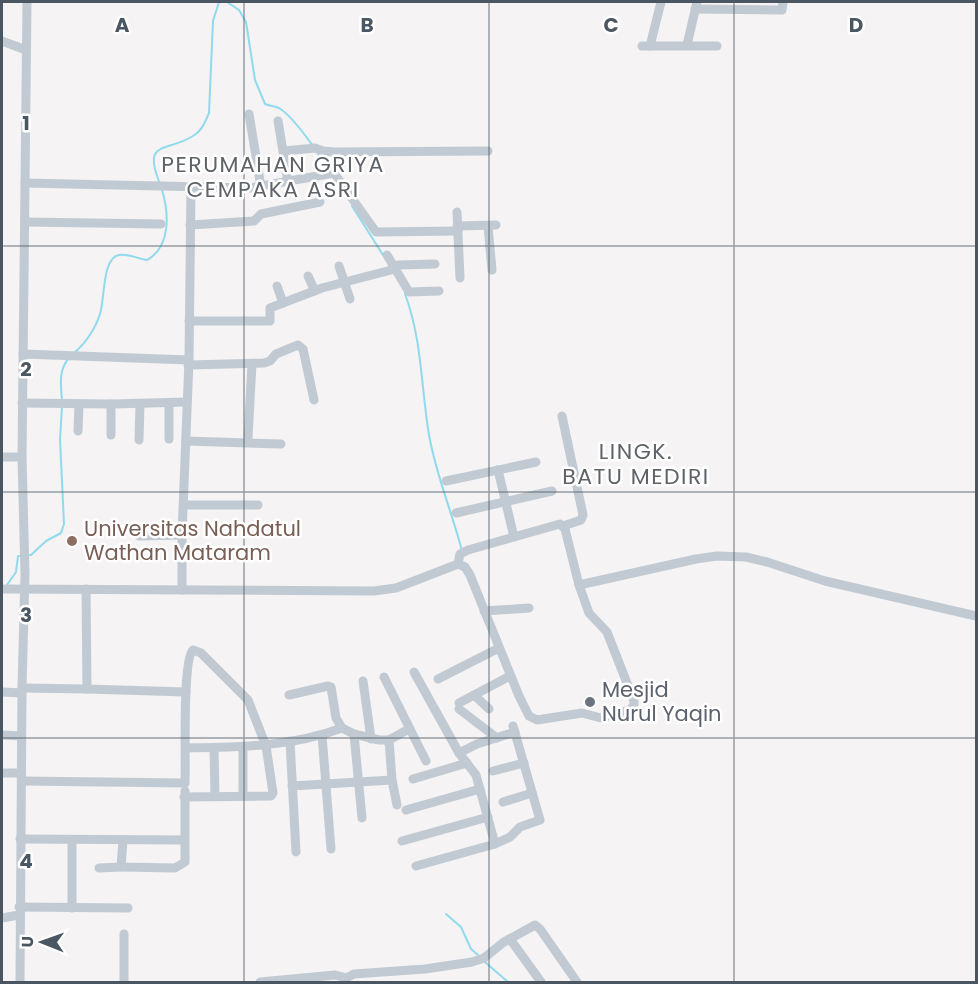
<svg xmlns="http://www.w3.org/2000/svg" width="978" height="984" viewBox="0 0 978 984" font-family="Poppins,sans-serif">
<style>
.lines{fill:none;stroke-linecap:round;stroke-linejoin:round}
.stream{stroke:#90daee;stroke-width:2}
.minor{stroke:#c1cad2;stroke-width:9}
.grid{fill:none;stroke:#4a5661;stroke-width:1.5;stroke-opacity:0.55}
.education-dot{fill:#8d6e63;stroke:#fff;stroke-width:2}
.worship-dot{fill:#6b7280;stroke:#fff;stroke-width:2}
.labels{text-anchor:middle;stroke-width:5;stroke-linejoin:round;paint-order:stroke}
.education-label{font-size:21px;fill:#785e54;stroke:#fff;text-anchor:start}
.worship-label{font-size:21px;fill:#5b616d;stroke:#fff;text-anchor:start}
.neighbourhood-label{font-size:22px;letter-spacing:1.5px;fill:#5f6368;stroke:#fff}
.grid-label{font-size:20px;text-anchor:middle;font-weight:bold;fill:#4a5661;stroke:#fff;stroke-width:5;stroke-linejoin:round;paint-order:stroke}
</style>
<rect width="100%" height="100%" fill="#f5f3f3"/>
<g class="lines">
<g class="stream">
<path d="M227 2 239 10 246 22 255 80 265 104C269 106 275 106 279 108 291 115 305 135 313 146"/>
<polyline points="318,154 330,171"/>
<path d="M160 184C142 139 166 153 193 136 202 131 205 122 209 113L213 21 219 2"/>
<polyline points="352,206 383,255"/>
<path d="M405 294C422 339 421 387 429 435 436 475 452 512 462 551"/>
<path d="M75 352C86 343 96 327 100 314 105 298 102 258 119 255 127 253 139 259 147 260 171 247 169 213 162 190"/>
<path d="M62 401C61 386 58 370 69 358"/>
<polyline points="27,555 31,555 46,541 61,533 64,524 60,439 62,407"/>
<polyline points="7,585 16,572 18,556 22,556"/>
<polyline points="446,914 461,927 471,949 479,956"/>
<polyline points="485,962 508,982"/>
</g>
<g class="minor">
<polyline points="695,9 779,10 782,10 783,2"/>
<polyline points="2,41 26,50"/>
<polyline points="687,45 697,2"/>
<polyline points="642,46 717,46"/>
<polyline points="650,46 661,2"/>
<polyline points="249,114 261,187"/>
<polyline points="278,121 288,182"/>
<polyline points="284,151 315,148 323,151 333,152 488,151"/>
<polyline points="25,183 250,188 334,173 376,232 458,231"/>
<polyline points="457,212 460,278"/>
<polyline points="25,222 161,224"/>
<polyline points="190,225 254,221 261,214 320,202"/>
<polyline points="457,226 496,225"/>
<polyline points="488,226 492,270"/>
<polyline points="387,255 409,292 439,291"/>
<polyline points="339,266 350,299"/>
<polyline points="308,276 315,291"/>
<polyline points="277,286 283,303"/>
<polyline points="189,321 270,321 270,308 322,288 395,269 398,265 435,264"/>
<polyline points="23,354 189,360"/>
<polyline points="188,365 264,363 270,361 276,354 298,345 303,349 314,400"/>
<polyline points="22,403 111,404 187,402"/>
<polyline points="169,403 169,439"/>
<polyline points="111,404 111,435"/>
<polyline points="562,416 583,515 581,520 563,526"/>
<polyline points="78,431 79,404"/>
<polyline points="248,437 252,364"/>
<polyline points="139,440 140,404"/>
<polyline points="186,441 281,444"/>
<polyline points="2,457 22,457"/>
<polyline points="498,470 514,537"/>
<polyline points="446,481 536,462"/>
<polyline points="184,505 258,505"/>
<polyline points="456,513 552,491"/>
<polyline points="139,536 182,535"/>
<polyline points="458,564 460,554 468,550 560,524 565,529 579,585 696,559 717,556 746,557 767,562 825,581 976,616"/>
<polyline points="2,589 374,591 396,588 458,564 465,567 470,575 519,696 529,716 537,720 582,713 601,718 630,710 634,705 634,701 607,632 589,613 579,585"/>
<polyline points="86,589 87,689 186,692"/>
<polyline points="182,590 182,535 189,360 191,187"/>
<polyline points="484,611 529,608"/>
<polyline points="414,672 459,753 476,775 495,844"/>
<polyline points="384,677 426,761"/>
<polyline points="438,679 499,648"/>
<polyline points="363,681 371,739"/>
<polyline points="22,688 87,689"/>
<polyline points="2,692 22,693"/>
<polyline points="289,695 328,686 331,687 336,718 342,728 354,734 379,740 389,740 409,729"/>
<polyline points="474,695 489,709"/>
<polyline points="459,703 510,676"/>
<polyline points="459,709 497,738"/>
<polyline points="354,734 362,818"/>
<polyline points="2,735 21,736"/>
<polyline points="322,735 331,849"/>
<polyline points="389,740 392,780 397,805"/>
<polyline points="290,741 296,852"/>
<path d="M186 748C239 747 291 747 342 728"/>
<polyline points="214,748 215,796"/>
<polyline points="459,753 477,744 515,732"/>
<polyline points="493,771 524,763"/>
<polyline points="2,773 21,773"/>
<polyline points="413,779 467,763"/>
<path d="M22 781 185 783C186 761 182 660 193 650L201 653 248 700 266 746 273 793 271 796 184 797"/>
<polyline points="292,786 392,780"/>
<polyline points="243,795 243,748"/>
<polyline points="503,802 532,793"/>
<polyline points="406,810 480,789"/>
<polyline points="20,839 184,840"/>
<polyline points="123,840 121,867 175,868 185,862 185,791"/>
<polyline points="402,841 488,817"/>
<polyline points="416,866 495,844 510,837 520,827 540,820 513,726"/>
<polyline points="99,868 121,867"/>
<polyline points="19,907 128,908"/>
<polyline points="72,908 72,840"/>
<polyline points="2,918 19,915"/>
<polyline points="124,934 124,982"/>
<polyline points="510,939 541,982"/>
<polyline points="344,979 354,974 425,969 472,962 484,958 504,942 535,925 540,929 577,982"/>
<polyline points="20,982 22,688 25,574 22,457 27,2"/>
<polyline points="260,982 335,975 343,977 346,982"/>
</g>
</g>
<path class="grid" d="M244 2V982M489 2V982M734 2V982M2 246H976M2 492H976M2 738H976"/>
<circle class="education-dot" cx="72" cy="541" r="6"/>
<circle class="worship-dot" cx="590" cy="702" r="6"/>
<g class="labels">
<g class="education-label">
<text x="84" y="536">Universitas Nahdatul<tspan x="84" dy="24">Wathan Mataram</tspan></text>
</g>
<g class="worship-label">
<text x="602" y="697">Mesjid<tspan x="602" dy="24">Nurul Yaqin</tspan></text>
</g>
<g class="neighbourhood-label">
<text x="273" y="172">PERUMAHAN GRIYA<tspan x="273" dy="25">CEMPAKA ASRI</tspan></text>
<text x="636" y="459">LINGK.<tspan x="636" dy="25">BATU MEDIRI</tspan></text>
</g>
</g>
<g class="grid-label">
<text x="122" y="32">A</text>
<text x="367" y="32">B</text>
<text x="611" y="32">C</text>
<text x="856" y="32">D</text>
<text x="26" y="130">1</text>
<text x="26" y="376">2</text>
<text x="26" y="622">3</text>
<text x="26" y="868">4</text>
</g>
<rect width="978" height="984" fill="none" stroke="#4a5661" stroke-width="6"/>
<g transform="translate(42 942) rotate(271)" stroke="#ffffff" stroke-width="4.5" paint-order="stroke">
<path d="M0-4.5L10 22L0 15L-10 22Z" fill="#4a5661"/>
<text y="-9" font-size="16" font-weight="bold" text-anchor="middle" fill="#4a5661">U</text>
</g>
</svg>
